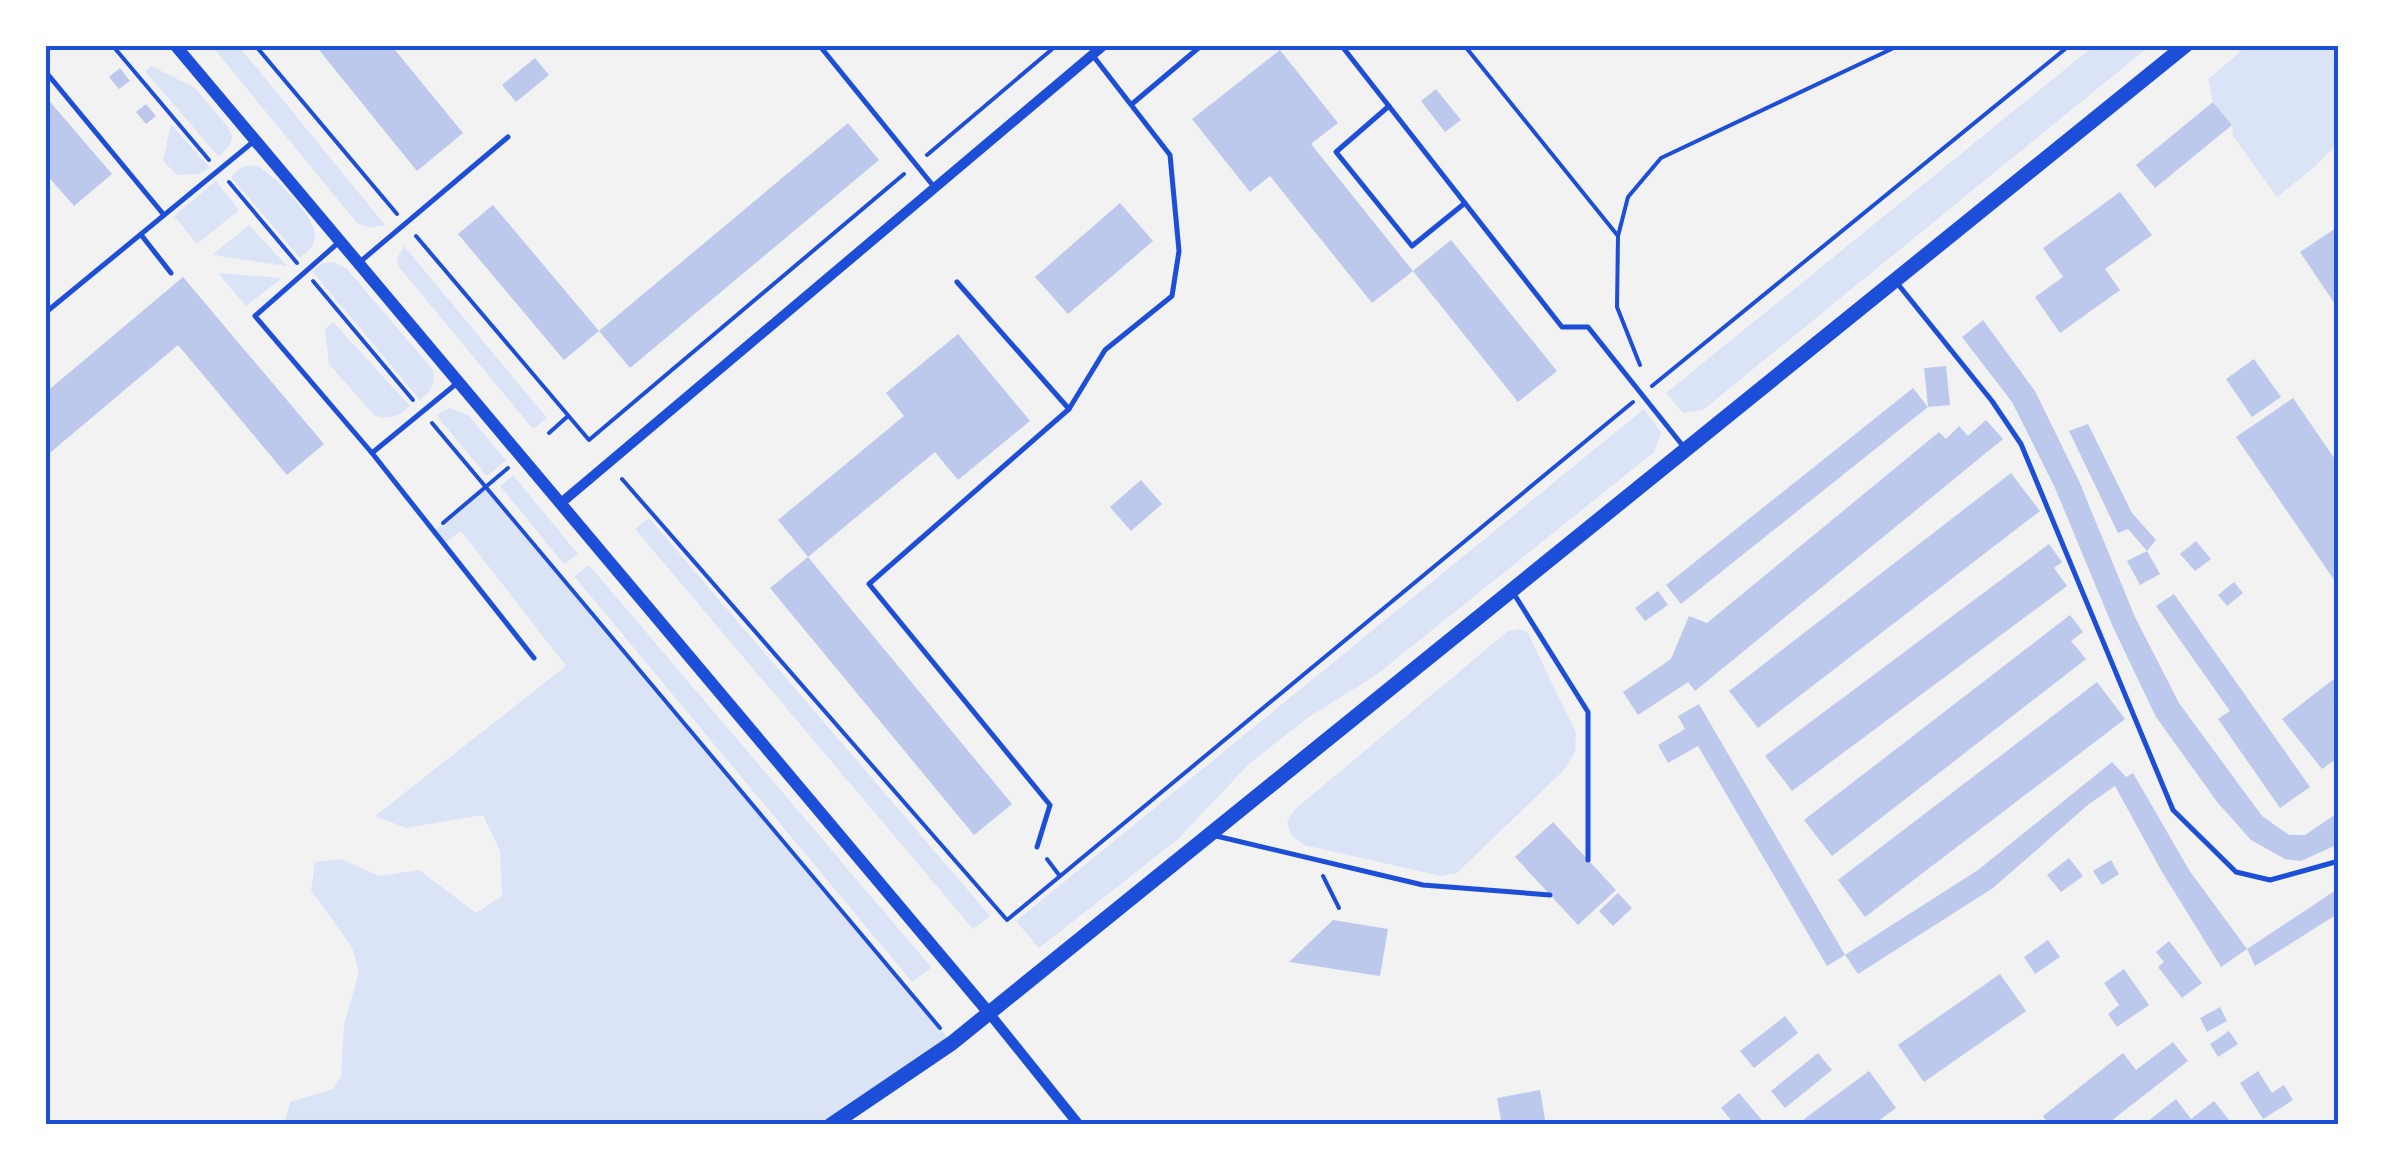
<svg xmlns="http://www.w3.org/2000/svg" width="2384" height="1170" viewBox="0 0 2384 1170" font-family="Roboto,sans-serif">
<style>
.green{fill:#dbe4f7}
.building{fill:#bdc9ec}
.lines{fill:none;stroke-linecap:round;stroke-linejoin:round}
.path{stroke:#1d4ed8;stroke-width:4}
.service{stroke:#1d4ed8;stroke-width:5}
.minor{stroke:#1d4ed8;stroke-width:10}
.tertiary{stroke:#1d4ed8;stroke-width:12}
.secondary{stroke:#1d4ed8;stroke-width:15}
.neatline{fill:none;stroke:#1d4ed8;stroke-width:4}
</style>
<rect width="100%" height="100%" fill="#f2f2f2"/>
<g class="green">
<polygon points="211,45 238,45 385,225 370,228 357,223"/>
<polygon points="2095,45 2151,45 1703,410 1683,413 1666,393"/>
<polygon points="2248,45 2334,45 2339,51 2339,142 2316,166 2277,197 2233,136 2232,125 2213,102 2208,79"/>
<polygon points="151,66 195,88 227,126 232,136 230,145 219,157 145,71"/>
<polygon points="171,124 210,168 199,174 177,175 163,161"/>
<path d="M256 165C273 174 319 220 315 239 313 247 306 253 300 258L231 177 242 167Z"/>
<polygon points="216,181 239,210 197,244 174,216"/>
<polygon points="249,225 287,266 212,255"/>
<polygon points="404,246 547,418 533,429 399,267 397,258"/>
<path d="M334 262 347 269 433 370C435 385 432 390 420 400L312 271 322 263Z"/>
<polygon points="218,273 282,278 246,306"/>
<path d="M333 322 410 406C398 416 391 420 375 416L329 364 325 329Z"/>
<polygon points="450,408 468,415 506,460 487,476 436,415"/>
<polygon points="1644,409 1661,433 1654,452 1376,675 1309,717 1249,764 1177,840 1039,948 1016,921"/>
<polygon points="513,475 578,554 564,564 500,486"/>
<polygon points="486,487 952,1043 831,1125 284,1125 290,1102 333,1089 341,1077 344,1024 359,972 352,947 311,890 315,862 341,859 379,876 419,870 476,913 502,896 500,851 483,815 406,828 375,816 566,666 461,531 444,543 434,531"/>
<polygon points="649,518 990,916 973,929 635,529"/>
<polygon points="589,565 931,967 931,968 912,982 574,576"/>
<polygon points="1520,629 1528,633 1576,733 1575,752 1564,770 1457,873 1441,876 1304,845 1291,835 1287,822 1294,810 1508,631"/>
</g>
<g class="building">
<polygon points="315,45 391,45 463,133 417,171"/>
<polygon points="1280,50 1338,123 1311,144 1413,271 1372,303 1270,176 1250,192 1192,119"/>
<polygon points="535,58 549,75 516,102 502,85"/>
<polygon points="120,68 130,81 119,89 109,77"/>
<polygon points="1436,89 1461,120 1445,132 1421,101"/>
<polygon points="45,96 112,174 74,206 45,173"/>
<polygon points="2213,102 2232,125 2155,188 2136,165"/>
<polygon points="146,104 156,116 146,124 136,112"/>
<polygon points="848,123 879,160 630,368 599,331"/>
<polygon points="2120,192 2152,235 2105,269 2120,290 2060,333 2035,297 2063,277 2043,248"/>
<polygon points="1120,203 1153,241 1068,314 1035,277"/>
<polygon points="493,205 599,331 564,360 458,234"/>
<polygon points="2339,226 2339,310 2300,252"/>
<polygon points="1451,240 1557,371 1518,402 1413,271"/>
<polygon points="183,277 324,444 287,475 178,345 45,457 45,393"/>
<polygon points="1983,320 2035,391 2079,481 2135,617 2179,703 2262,816 2289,835 2305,835 2339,812 2339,843 2332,847 2301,861 2285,859 2251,840 2218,803 2156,717 2112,625 2055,488 2012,402 1962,337"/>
<polygon points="958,334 1030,421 958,480 935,452 808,557 778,520 904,416 886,393"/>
<polygon points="2254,359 2281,397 2252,417 2226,379"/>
<polygon points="1946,366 1950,405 1928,407 1924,368"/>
<polygon points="1913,388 1928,407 1681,604 1666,585"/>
<polygon points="2293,398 2339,465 2339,587 2236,437"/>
<polygon points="1986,420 2003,439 1695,691 1688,682 1638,715 1623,692 1671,659 1689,616 1707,623 1939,432 1946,439 1959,426 1968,436"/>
<polygon points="2088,424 2132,513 2156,540 2147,551 2128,529 2118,533 2069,431"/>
<polygon points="2011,473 2040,511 1758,728 1729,691"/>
<polygon points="1141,480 1162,504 1131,531 1110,507"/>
<polygon points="2196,541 2211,559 2195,571 2180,554"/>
<polygon points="2049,544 2062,562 2054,568 2067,586 1792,791 1765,756"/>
<polygon points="2147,551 2160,574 2140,585 2127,561"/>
<polygon points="808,557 1012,804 974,835 770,588"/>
<polygon points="2234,582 2243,593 2227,606 2218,595"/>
<polygon points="1658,591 1668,605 1645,621 1635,608"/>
<polygon points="2174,594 2310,787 2280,808 2218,719 2230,711 2156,606"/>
<polygon points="2070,615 2083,632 2071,641 2086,659 1832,856 1804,820"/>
<polygon points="2339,675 2339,757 2322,769 2282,719"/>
<polygon points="2097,682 2125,719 1865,917 1838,880"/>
<polygon points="1699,704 1845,955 1978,870 2112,762 2126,777 2133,773 2189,870 2247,949 2221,967 2162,872 2115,786 2089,804 1993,888 1858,974 1845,955 1827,966 1698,746 1668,763 1658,745 1685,729 1678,716"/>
<polygon points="1553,822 1616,890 1578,925 1515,857"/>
<polygon points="2069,858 2083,876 2061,892 2047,875"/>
<polygon points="2111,860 2119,874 2102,885 2093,871"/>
<polygon points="2339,888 2339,913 2255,966 2247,949"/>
<polygon points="1618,893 1632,908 1613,926 1599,911"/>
<polygon points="1333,920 1388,929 1380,976 1289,962"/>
<polygon points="2048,940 2060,957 2035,974 2024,957"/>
<polygon points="2169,941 2202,983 2182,998 2158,967 2164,962 2156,952"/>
<polygon points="2124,969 2149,1005 2117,1027 2108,1014 2119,1005 2104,983"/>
<polygon points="2000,974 2026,1011 1924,1082 1898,1045"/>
<polygon points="2220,1007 2227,1021 2207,1032 2200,1018"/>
<polygon points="1785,1016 1798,1033 1754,1068 1740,1051"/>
<polygon points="2229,1031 2238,1044 2218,1057 2210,1044"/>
<polygon points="2173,1042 2188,1061 2106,1125 2050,1125 2043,1116 2123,1053 2136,1070"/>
<polygon points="1818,1053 1832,1070 1785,1108 1771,1091"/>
<polygon points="1869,1071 1896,1108 1873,1125 1809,1125 1804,1119"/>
<polygon points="2258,1071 2272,1093 2284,1085 2293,1100 2263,1119 2240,1083"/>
<polygon points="1540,1090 1546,1125 1502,1125 1497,1098"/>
<polygon points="1739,1093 1766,1125 1735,1125 1721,1108"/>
<polygon points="2176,1099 2191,1119 2214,1101 2229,1120 2223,1125 2143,1125"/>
</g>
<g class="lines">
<g class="path">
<polyline points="112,45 209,160"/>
<polyline points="255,45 397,214"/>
<polyline points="1464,45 1618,236"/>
<polyline points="927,155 1057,45"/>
<polyline points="229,182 297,263"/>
<polyline points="416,236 589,440 904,174"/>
<polyline points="313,281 413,400"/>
<polyline points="1640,365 1617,307 1618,236 1628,197 1661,158 1900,45"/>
<polyline points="1652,386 2070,45"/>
<polyline points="432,423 940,1028"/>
<polyline points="549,433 568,416"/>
<polyline points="622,479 1007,920 1633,402"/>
<polyline points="443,523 508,468"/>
<polyline points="1047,859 1059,875"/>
<polyline points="1323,876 1339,908"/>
</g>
<g class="service">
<polyline points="819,45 935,188"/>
<polyline points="1341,45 1562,327 1588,327 1683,446"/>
<polyline points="45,71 164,215"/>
<polyline points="1132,104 1202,45"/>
<polyline points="1389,106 1336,152 1412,246 1465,203"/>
<polyline points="142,236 171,273"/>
<polyline points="338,243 255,316 372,453 456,384"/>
<polyline points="361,261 508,137"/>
<polyline points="957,282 1069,409 869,584 1050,805 1037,847"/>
<polyline points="1897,283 1992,401 2021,444 2173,810 2236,872 2270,880 2339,861"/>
<polyline points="45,313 253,142"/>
<polyline points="1069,409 1105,350 1172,296 1179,251 1170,155 1094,57"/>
<polyline points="372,453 534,658"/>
<polyline points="1514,594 1588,712 1588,860"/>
<polyline points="1212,835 1423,885 1550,895"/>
</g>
<g class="minor">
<polyline points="561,503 1104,45"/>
<polyline points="989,1013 1079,1125"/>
</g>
<polyline class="tertiary" points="175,45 989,1013"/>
<polyline class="secondary" points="831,1125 952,1043 2186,45"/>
</g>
<rect width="2384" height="1170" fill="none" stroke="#ffffff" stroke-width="95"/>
<rect x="48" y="48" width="2288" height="1074" class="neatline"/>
</svg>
